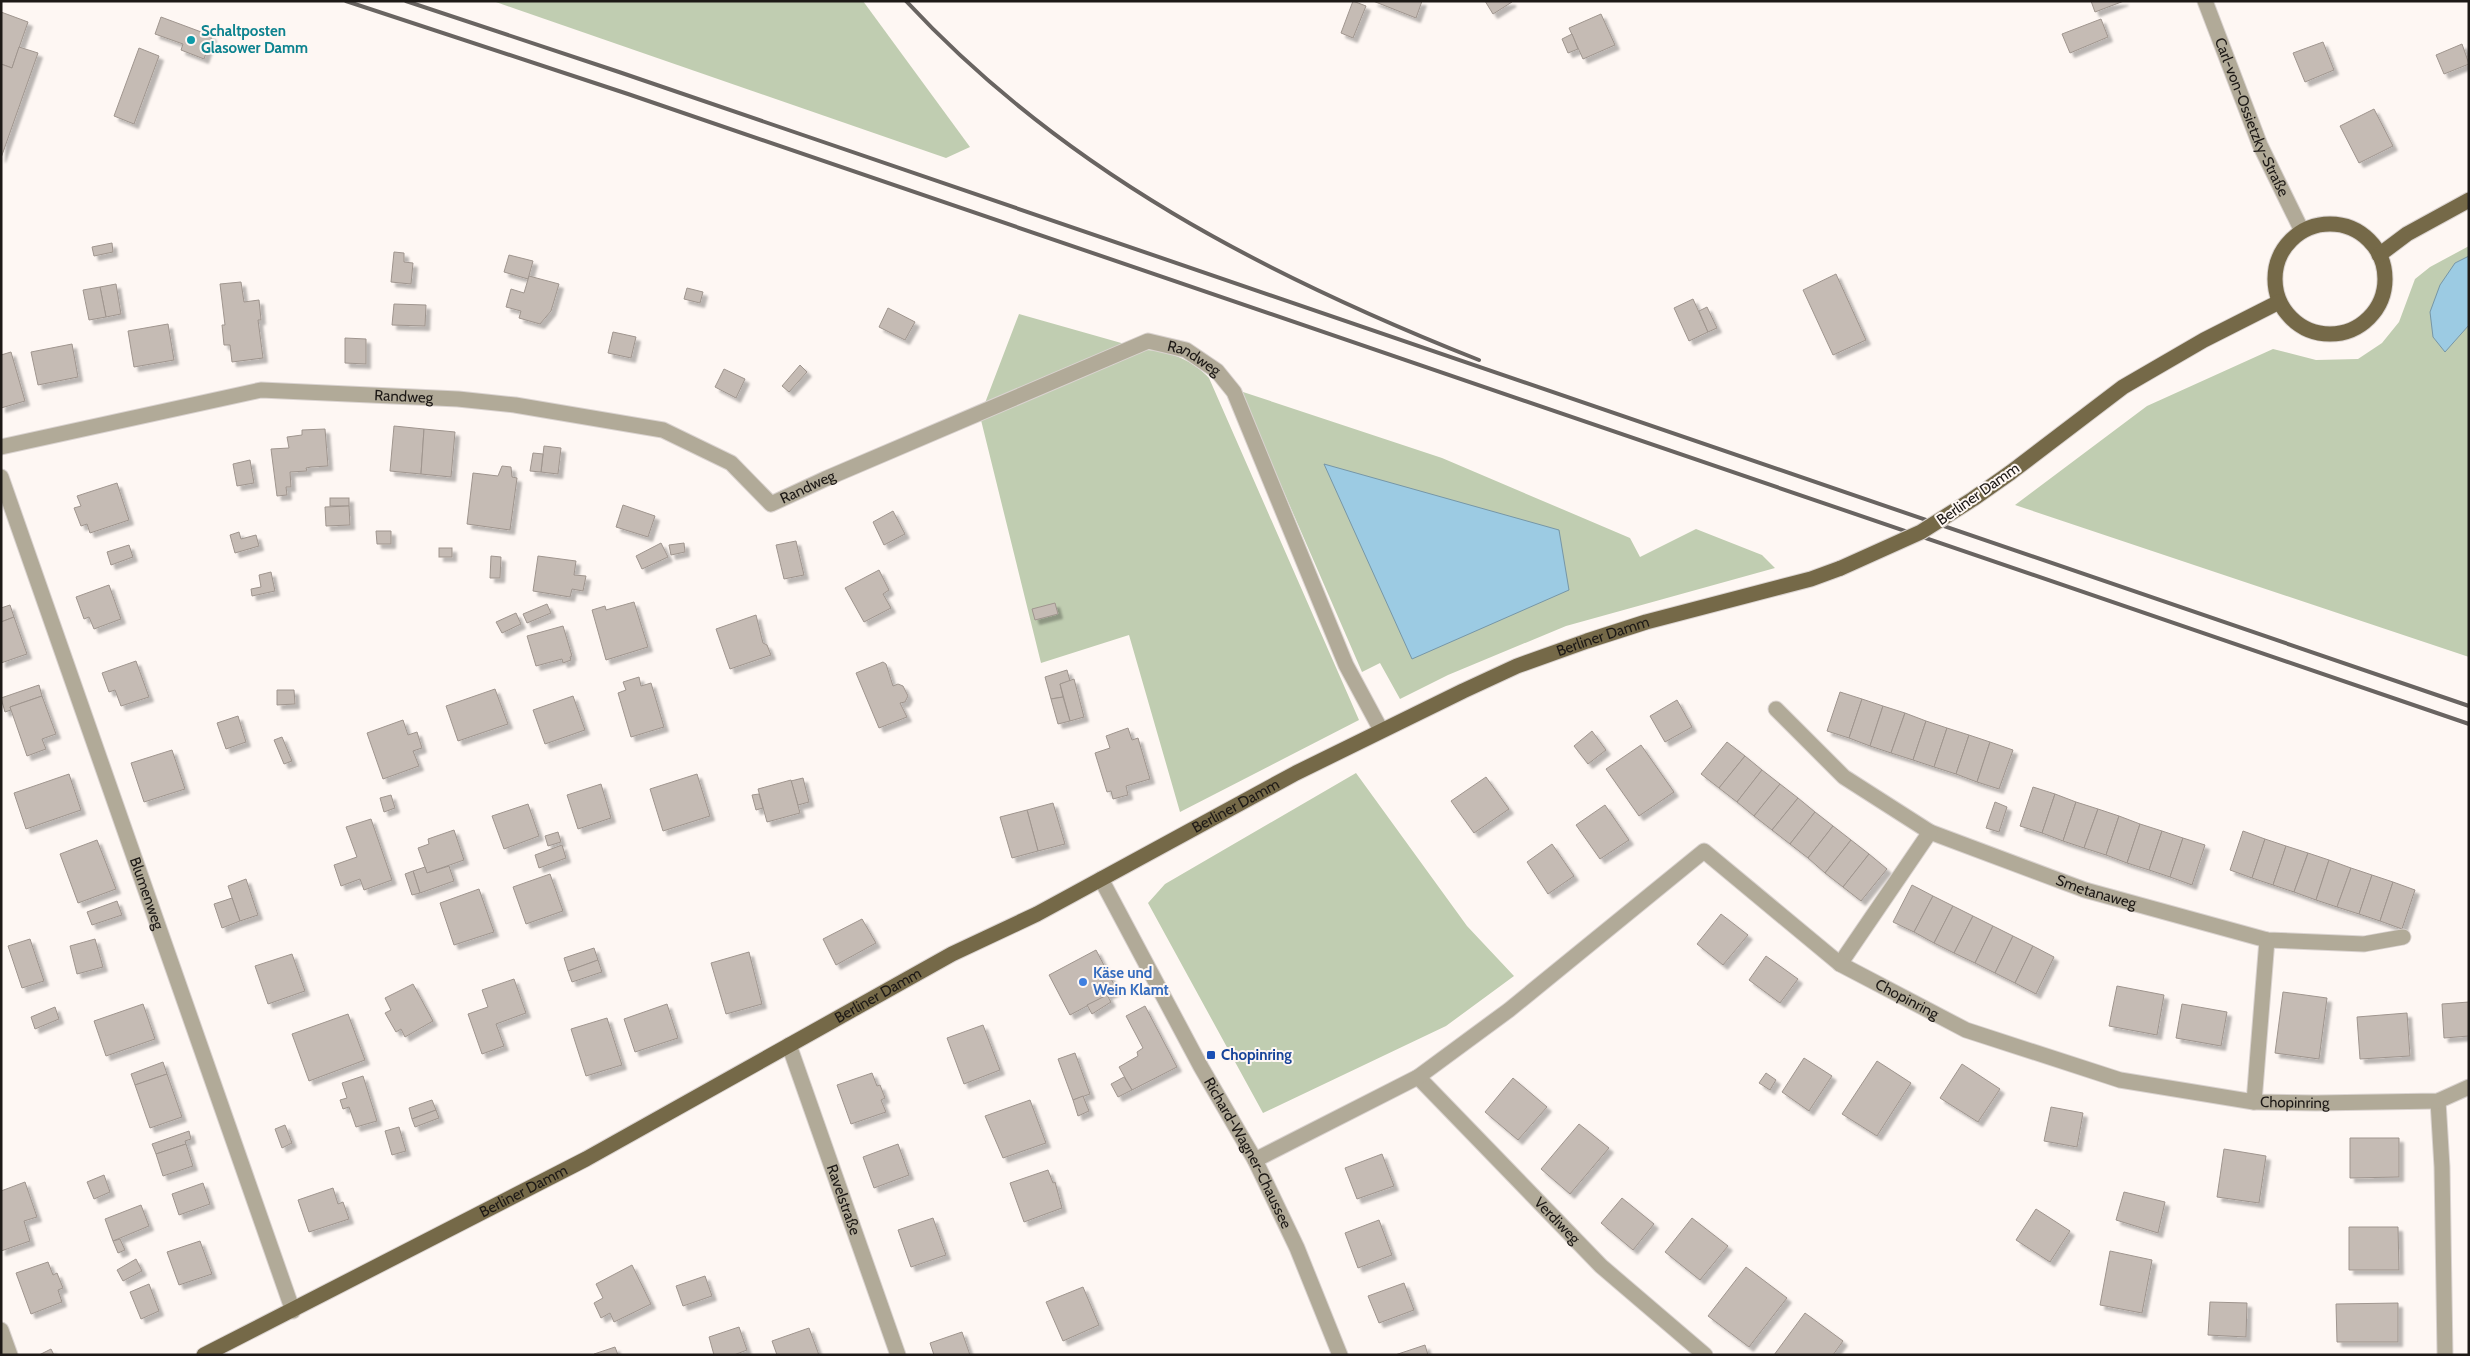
<svg xmlns="http://www.w3.org/2000/svg" width="2470" height="1356" viewBox="0 0 2470 1356" font-family="Cabin,sans-serif">
<style>
.green{fill:#c0cdb1}
.water{fill:#9ccbe3;stroke:#7696a6}
.building{fill:#c5bbb4;stroke:#9f958e;filter:url(#shadow)}
.lines{fill:none;stroke-linecap:round;stroke-linejoin:round}
.minor-casing{stroke:#dad3d0;stroke-width:17}
.major-casing{stroke:#dad3d0;stroke-width:17}
.minor{stroke:#b1aa98;stroke-width:15}
.major{stroke:#756948;stroke-width:15}
.rail{stroke:#696461;stroke-width:4}
.major-bridge-casing{stroke:#dad3d0;stroke-width:17;stroke-linecap:butt}
.major-bridge{stroke:#756948;stroke-width:15}
.culture-dot{fill:#0f9aa8;stroke:#fef7f3;stroke-width:2}
.shop-dot{fill:#3f7fe0;stroke:#fef7f3;stroke-width:2}
.transit-dot{fill:#1a4fb4;stroke:#fef7f3;stroke-width:2}
.labels{text-anchor:middle;stroke-width:4;stroke-linejoin:round;paint-order:stroke}
.culture-label{font-size:15px;font-weight:bold;fill:#0d838f;stroke:#fef7f3;text-anchor:start}
.street-label{font-size:15px;fill:#1d1916;stroke:#fef7f3}
.shop-label{font-size:15px;font-weight:bold;fill:#366cbe;stroke:#fef7f3;text-anchor:start}
.transit-label{font-size:15px;font-weight:bold;fill:#164399;stroke:#fef7f3;text-anchor:start}
</style>
<defs>
<filter id="shadow"><feDropShadow dx="4.5" dy="4.5" stdDeviation="1" flood-color="#0004"/></filter>
</defs>
<rect width="100%" height="100%" fill="#fef7f3"/>
<g class="green">
<polygon points="493,1 863,1 970,147 946,158"/>
<polygon points="2469,246 2469,256 2455,263 2445,351 2469,325 2469,657 2015,505 2147,406 2273,349 2316,360 2358,359 2382,343 2399,322 2415,279 2430,267"/>
<path d="M1019 314 1146 350C1169 350 1195 362 1209 378L1359 720 1180 812 1129 635 1041 663 980 416Z"/>
<polygon points="1240,391 1442,458 1630,538 1640,557 1696,529 1762,555 1775,568 1566,626 1448,675 1400,699 1380,663 1362,672"/>
<polygon points="1356,773 1467,926 1514,976 1446,1026 1263,1113 1148,903 1165,884"/>
</g>
<g class="water">
<polygon points="2469,256 2469,325 2445,352 2433,337 2430,312 2440,285 2455,263"/>
<polygon points="1324,464 1559,530 1569,590 1412,659"/>
</g>
<g class="building">
<polygon points="1353,1 1366,6 1353,38 1341,33"/>
<polygon points="1373,1 1422,1 1416,18"/>
<polygon points="1485,1 1511,1 1512,2 1493,14"/>
<polygon points="2091,1 2124,1 2095,12"/>
<polygon points="1,12 28,22 12,68 1,64"/>
<polygon points="1601,14 1615,45 1583,59 1569,28"/>
<polygon points="161,17 212,36 204,59 181,50 183,44 155,34"/>
<polygon points="2101,19 2108,37 2070,53 2062,34"/>
<polygon points="1572,34 1578,49 1568,53 1562,39"/>
<polygon points="2323,42 2334,70 2305,82 2293,53"/>
<polygon points="2462,44 2469,64 2444,74 2436,55"/>
<polygon points="19,47 38,53 1,158 1,64 12,68"/>
<polygon points="139,48 159,56 134,124 114,116"/>
<polygon points="2374,109 2393,146 2359,163 2340,126"/>
<polygon points="112,243 113,252 94,256 92,247"/>
<polygon points="394,252 404,253 404,262 413,263 411,284 391,282"/>
<polygon points="509,255 533,261 528,279 504,272"/>
<polygon points="1836,274 1866,340 1833,355 1803,290"/>
<polygon points="529,276 559,284 551,311 540,324 519,318 521,311 506,307 511,289 524,293"/>
<polygon points="241,282 244,302 259,300 261,320 258,320 263,358 232,362 230,345 224,345 222,325 225,325 220,284"/>
<polygon points="116,284 121,314 106,317 100,287"/>
<polygon points="100,287 106,317 89,320 83,290"/>
<polygon points="687,288 703,292 700,303 684,299"/>
<polygon points="1693,299 1708,332 1689,341 1674,308"/>
<polygon points="394,304 426,305 425,326 392,325"/>
<polygon points="1707,307 1717,328 1708,332 1699,311"/>
<polygon points="888,308 915,322 905,340 879,327"/>
<polygon points="168,324 174,360 134,367 128,331"/>
<polygon points="613,332 636,337 631,358 608,353"/>
<polygon points="345,338 366,339 366,364 345,363"/>
<polygon points="72,344 78,377 38,385 31,352"/>
<polygon points="11,352 25,401 1,408 1,355"/>
<polygon points="800,365 807,372 789,392 782,386"/>
<polygon points="724,369 745,379 736,398 715,387"/>
<polygon points="394,426 424,429 421,474 390,471"/>
<polygon points="325,429 328,466 311,467 306,468 307,471 290,472 291,487 286,487 287,495 277,496 271,449 289,448 287,437 302,435 302,430"/>
<polygon points="424,429 455,432 451,477 421,474"/>
<polygon points="544,446 561,448 558,474 541,472"/>
<polygon points="533,453 543,454 541,472 530,471"/>
<polygon points="250,460 254,483 237,486 233,464"/>
<polygon points="502,466 511,467 512,477 517,478 510,530 467,524 473,473 498,476"/>
<polygon points="117,483 129,520 90,533 87,524 81,526 74,508 81,506 77,496"/>
<rect x="330" y="498" width="19" height="8"/>
<polygon points="623,505 655,516 648,537 616,527"/>
<polygon points="349,506 350,525 326,526 325,507"/>
<polygon points="893,511 905,534 884,545 873,522"/>
<polygon points="376,531 391,531 391,544 377,544"/>
<polygon points="239,532 241,539 256,535 259,546 235,553 230,535"/>
<polygon points="796,541 804,575 784,579 776,545"/>
<polygon points="661,543 668,557 642,569 636,556"/>
<polygon points="684,543 685,552 671,555 669,545"/>
<polygon points="129,545 133,557 111,565 107,552"/>
<rect x="439" y="548" width="13" height="9"/>
<polygon points="491,556 501,557 500,578 490,578"/>
<polygon points="538,556 576,561 574,575 586,576 583,591 572,589 570,597 533,591"/>
<polygon points="879,570 889,590 883,594 891,608 864,622 845,588"/>
<polygon points="271,572 275,591 252,596 251,589 261,587 259,575"/>
<polygon points="109,585 121,619 94,629 89,617 84,619 76,597"/>
<polygon points="634,602 648,647 606,660 592,610 605,606 606,610"/>
<polygon points="1055,603 1058,614 1035,620 1032,609"/>
<polygon points="547,604 551,613 527,623 523,614"/>
<polygon points="10,605 14,617 1,622 1,608"/>
<polygon points="516,613 521,624 502,633 496,622"/>
<polygon points="756,615 763,643 767,645 771,655 730,669 716,629"/>
<polygon points="14,617 27,654 1,663 1,622"/>
<polygon points="563,626 572,656 570,657 571,660 563,663 562,659 536,666 527,636"/>
<polygon points="136,661 149,697 121,706 115,690 109,692 102,673"/>
<polygon points="883,662 886,664 893,686 898,684 903,686 908,696 905,702 900,703 907,717 879,728 856,673"/>
<polygon points="1067,670 1070,681 1060,684 1063,697 1051,699 1045,677"/>
<polygon points="639,677 641,686 651,683 664,727 631,737 618,693 626,690 623,682"/>
<polygon points="1074,679 1084,717 1070,721 1060,684"/>
<polygon points="39,685 42,696 10,707 11,710 5,712 1,698"/>
<polygon points="495,689 508,724 458,741 446,706"/>
<polygon points="277,690 294,690 295,704 277,705"/>
<polygon points="1840,692 1862,699 1849,738 1827,731"/>
<polygon points="42,696 56,734 42,739 46,749 27,756 10,707"/>
<polygon points="573,696 585,730 545,744 533,710"/>
<polygon points="1063,697 1070,721 1058,724 1051,699"/>
<polygon points="1862,699 1883,706 1870,746 1849,738"/>
<polygon points="1677,700 1692,727 1665,742 1650,716"/>
<polygon points="1883,706 1905,713 1891,753 1870,746"/>
<polygon points="1905,713 1926,721 1913,760 1891,753"/>
<polygon points="238,716 246,742 226,749 217,723"/>
<polygon points="403,720 408,735 417,732 422,748 413,751 419,766 383,779 367,733"/>
<polygon points="1926,721 1947,728 1934,767 1913,760"/>
<polygon points="1128,728 1132,740 1138,738 1150,779 1126,786 1128,795 1113,799 1111,791 1107,792 1095,753 1110,748 1106,736"/>
<polygon points="1947,728 1969,735 1956,774 1934,767"/>
<polygon points="1592,731 1606,750 1588,764 1574,746"/>
<polygon points="1969,735 1990,742 1977,782 1956,774"/>
<polygon points="282,737 292,761 284,764 274,740"/>
<polygon points="1727,742 1745,756 1719,788 1701,774"/>
<polygon points="1990,742 2013,750 1999,789 1977,782"/>
<polygon points="1641,745 1674,792 1639,816 1606,769"/>
<polygon points="172,750 185,789 144,802 131,763"/>
<polygon points="1745,756 1762,770 1737,802 1719,788"/>
<polygon points="1762,770 1780,784 1754,816 1737,802"/>
<polygon points="69,774 81,810 26,829 14,793"/>
<polygon points="697,774 710,816 663,831 650,789"/>
<polygon points="1486,777 1509,809 1474,833 1451,801"/>
<polygon points="803,778 809,802 798,805 791,781"/>
<polygon points="791,780 800,813 767,822 758,789"/>
<polygon points="601,784 611,818 578,829 567,795"/>
<polygon points="1780,784 1798,798 1772,830 1754,816"/>
<polygon points="2033,787 2055,794 2042,833 2020,826"/>
<polygon points="759,794 763,808 756,810 752,795"/>
<polygon points="2055,794 2076,802 2063,841 2042,833"/>
<polygon points="391,795 395,808 384,812 380,798"/>
<polygon points="1798,798 1815,812 1790,844 1772,830"/>
<polygon points="1995,802 2007,807 1999,832 1986,828"/>
<polygon points="2076,802 2098,809 2084,848 2063,841"/>
<polygon points="1053,803 1065,844 1038,851 1027,810"/>
<polygon points="528,804 539,836 504,849 492,816"/>
<polygon points="1605,805 1629,840 1600,859 1576,825"/>
<polygon points="2098,809 2119,816 2106,855 2084,848"/>
<polygon points="1027,810 1038,851 1012,858 1000,817"/>
<polygon points="1815,812 1833,826 1808,858 1790,844"/>
<polygon points="2119,816 2140,824 2127,863 2106,855"/>
<polygon points="371,819 392,880 364,890 360,879 341,886 334,865 357,857 346,827"/>
<polygon points="2140,824 2162,831 2149,870 2127,863"/>
<polygon points="1833,826 1851,840 1825,873 1808,858"/>
<polygon points="454,830 464,860 427,873 418,848 429,844 428,839"/>
<polygon points="2162,831 2183,838 2170,877 2149,870"/>
<polygon points="2243,831 2265,839 2252,878 2230,870"/>
<polygon points="558,832 561,842 548,846 545,836"/>
<polygon points="2183,838 2205,845 2192,885 2170,877"/>
<polygon points="2265,839 2286,846 2273,885 2252,878"/>
<polygon points="97,840 116,889 78,903 60,854"/>
<polygon points="1851,840 1869,854 1843,887 1825,873"/>
<polygon points="1552,844 1574,876 1548,894 1527,862"/>
<polygon points="562,845 566,858 539,868 535,855"/>
<polygon points="2286,846 2308,853 2294,892 2273,885"/>
<polygon points="2308,853 2329,860 2316,900 2294,892"/>
<polygon points="1869,854 1887,869 1861,901 1843,887"/>
<polygon points="2329,860 2351,868 2337,907 2316,900"/>
<polygon points="449,866 454,881 420,893 413,871 425,867 427,873"/>
<polygon points="2351,868 2372,875 2359,914 2337,907"/>
<polygon points="413,871 420,893 412,895 405,874"/>
<polygon points="550,874 563,911 526,924 513,887"/>
<polygon points="2372,875 2393,882 2380,921 2359,914"/>
<polygon points="246,879 258,915 240,921 228,886"/>
<polygon points="2393,882 2415,890 2402,929 2380,921"/>
<polygon points="1912,885 1933,896 1914,932 1893,922"/>
<polygon points="479,889 494,932 454,945 440,903"/>
<polygon points="1933,896 1953,906 1934,943 1914,932"/>
<polygon points="232,898 240,921 222,928 214,904"/>
<polygon points="117,901 122,915 92,925 87,912"/>
<polygon points="1953,906 1973,916 1954,953 1934,943"/>
<polygon points="1721,914 1748,935 1723,965 1697,944"/>
<polygon points="1973,916 1993,926 1975,963 1954,953"/>
<polygon points="862,919 876,943 836,965 823,939"/>
<polygon points="1993,926 2013,936 1995,973 1975,963"/>
<polygon points="2013,936 2033,946 2015,983 1995,973"/>
<polygon points="30,939 44,981 22,988 8,946"/>
<polygon points="95,939 103,967 77,974 70,946"/>
<polygon points="2033,946 2054,957 2036,994 2015,983"/>
<polygon points="594,948 598,960 568,971 564,958"/>
<polygon points="1096,950 1117,990 1070,1015 1049,975"/>
<polygon points="749,952 762,1004 726,1014 711,963"/>
<polygon points="292,954 305,991 268,1004 255,966"/>
<polygon points="1766,956 1798,979 1780,1003 1749,980"/>
<polygon points="598,960 602,972 572,982 568,971"/>
<polygon points="514,979 526,1013 496,1024 504,1046 482,1054 468,1014 488,1007 482,990"/>
<polygon points="413,984 433,1021 405,1037 401,1029 396,1032 385,1013 391,1010 385,998"/>
<polygon points="2117,986 2164,995 2157,1035 2109,1026"/>
<polygon points="2283,992 2327,998 2319,1059 2275,1053"/>
<polygon points="1107,995 1111,1002 1092,1014 1087,1005"/>
<polygon points="2469,1002 2469,1036 2444,1038 2442,1004"/>
<polygon points="143,1004 155,1039 106,1056 94,1021"/>
<polygon points="667,1004 678,1038 635,1052 624,1019"/>
<polygon points="2182,1004 2227,1012 2221,1046 2176,1038"/>
<polygon points="1145,1006 1177,1067 1132,1090 1119,1067 1138,1056 1137,1052 1143,1048 1126,1016"/>
<polygon points="55,1007 59,1019 35,1029 31,1017"/>
<polygon points="2407,1013 2410,1056 2360,1059 2357,1017"/>
<polygon points="348,1014 365,1060 309,1081 292,1034"/>
<polygon points="607,1018 622,1065 586,1076 571,1029"/>
<polygon points="983,1025 1000,1070 964,1084 947,1038"/>
<polygon points="1075,1053 1090,1094 1073,1100 1058,1059"/>
<polygon points="1804,1058 1832,1076 1809,1111 1782,1092"/>
<polygon points="1877,1061 1911,1083 1877,1136 1842,1114"/>
<polygon points="163,1062 167,1074 135,1085 131,1074"/>
<polygon points="1962,1064 2000,1089 1978,1122 1940,1098"/>
<polygon points="872,1073 877,1086 880,1085 885,1098 881,1100 886,1112 851,1124 837,1085"/>
<polygon points="1766,1073 1776,1080 1770,1090 1759,1083"/>
<polygon points="167,1074 182,1117 150,1128 135,1085"/>
<polygon points="363,1076 377,1121 356,1127 349,1107 343,1109 340,1100 347,1098 342,1083"/>
<polygon points="1124,1077 1132,1090 1118,1097 1111,1084"/>
<polygon points="1513,1078 1547,1107 1518,1140 1485,1112"/>
<polygon points="1083,1096 1089,1111 1078,1116 1073,1100"/>
<polygon points="432,1100 436,1110 412,1119 409,1108"/>
<polygon points="1030,1100 1046,1143 1003,1158 985,1116"/>
<polygon points="2051,1107 2083,1113 2077,1147 2044,1141"/>
<polygon points="436,1110 439,1118 415,1127 412,1119"/>
<polygon points="1579,1124 1609,1148 1570,1194 1541,1169"/>
<polygon points="285,1125 292,1143 282,1148 275,1129"/>
<polygon points="399,1127 406,1151 392,1155 385,1131"/>
<polygon points="189,1131 191,1139 185,1141 186,1144 156,1154 152,1144"/>
<polygon points="2350,1138 2399,1138 2399,1177 2350,1178"/>
<polygon points="186,1144 193,1166 163,1176 156,1154"/>
<polygon points="898,1144 909,1175 874,1188 863,1157"/>
<polygon points="2224,1149 2266,1156 2259,1203 2217,1197"/>
<polygon points="1382,1154 1394,1186 1357,1199 1345,1168"/>
<polygon points="1048,1170 1053,1183 1055,1182 1062,1208 1024,1222 1010,1183"/>
<polygon points="104,1175 110,1192 94,1199 87,1182"/>
<polygon points="25,1182 37,1217 24,1221 30,1241 1,1251 1,1191"/>
<polygon points="203,1183 210,1204 179,1215 172,1194"/>
<polygon points="333,1188 338,1204 343,1202 349,1219 309,1232 298,1200"/>
<polygon points="2124,1192 2165,1202 2158,1233 2116,1220"/>
<polygon points="1622,1198 1654,1224 1633,1250 1601,1223"/>
<polygon points="141,1205 149,1226 113,1241 105,1219"/>
<polygon points="2036,1209 2070,1231 2050,1262 2016,1240"/>
<polygon points="933,1218 946,1255 911,1267 898,1230"/>
<polygon points="1692,1218 1728,1246 1700,1280 1665,1252"/>
<polygon points="1379,1220 1392,1255 1358,1268 1345,1233"/>
<polygon points="2349,1227 2398,1227 2399,1270 2349,1270"/>
<polygon points="120,1239 125,1250 118,1253 113,1241"/>
<polygon points="200,1241 212,1274 179,1285 167,1252"/>
<polygon points="2110,1251 2152,1260 2142,1313 2100,1305"/>
<polygon points="136,1259 142,1271 123,1281 117,1270"/>
<polygon points="48,1262 53,1275 57,1273 63,1288 58,1290 62,1302 31,1314 16,1273"/>
<polygon points="632,1265 651,1304 614,1322 610,1313 601,1318 594,1303 603,1298 596,1284"/>
<polygon points="1746,1267 1787,1298 1749,1347 1708,1316"/>
<polygon points="705,1276 712,1296 683,1306 676,1286"/>
<polygon points="1404,1283 1414,1310 1379,1323 1368,1296"/>
<polygon points="149,1284 159,1311 141,1319 130,1292"/>
<polygon points="1083,1287 1099,1325 1063,1341 1046,1302"/>
<polygon points="2210,1302 2247,1303 2246,1337 2208,1335"/>
<polygon points="2398,1303 2398,1342 2337,1342 2336,1304"/>
<polygon points="1805,1313 1843,1341 1833,1355 1774,1355"/>
<polygon points="739,1327 747,1350 734,1355 714,1355 709,1337"/>
<polygon points="809,1328 819,1355 777,1355 772,1341"/>
<polygon points="962,1332 970,1355 934,1355 930,1343"/>
<polygon points="1425,1345 1428,1355 1395,1355"/>
<polygon points="615,1347 618,1355 594,1355 594,1354"/>
<polygon points="51,1349 54,1355 39,1355"/>
</g>
<g class="lines">
<defs>
<g id="minor">
<path id="s1" d="M2205 1 2260 145 2302 231"/>
<path id="s2" d="M1 447 261 390 458 399 515 405 663 430 731 463 771 504 825 479 1148 341 1186 350 1217 371 1234 392 1346 665 1381 730"/>
<path id="s3" d="M1 477 293 1311"/>
<path id="s4" d="M1776 709 1844 777 1930 832 2085 890 2267 940 2364 944 2403 937"/>
<path id="s5" d="M1101 879 1201 1067 1255 1160 1297 1248 1340 1355"/>
<polyline points="1840,964 1930,832"/>
<path id="s6" d="M789 1045 898 1355"/>
<path id="s7" d="M1418 1077 1601 1266 1705 1355"/>
<polyline points="2438,1101 2442,1167 2445,1355"/>
<polyline points="2254,1102 2267,940"/>
<path id="s8" d="M1255 1160 1418 1077 1509 1010 1704 851 1840 964 1966 1030 2120 1080 2254 1102 2316 1103 2438 1101 2469 1087"/>
<polyline points="1,1330 10,1355"/>
</g>
<g id="major">
<circle cx="2330" cy="279" r="55"/>
<polyline points="2379,255 2407,234 2469,200"/>
<polyline points="2010,473 2123,387 2204,340 2279,302"/>
<path id="s9" d="M204 1355 586 1159 952 954 1037 914 1296 773 1463 691 1517 666 1587 641 1646 622 1811 579 1841 568"/>
</g>
</defs>
<use href="#minor" class="minor-casing"/>
<use href="#major" class="major-casing"/>
<use href="#minor" class="minor"/>
<use href="#major" class="major"/>
<g class="rail">
<polyline points="346,1 628,94 2469,724"/>
<polyline points="406,1 619,72 2469,706"/>
<path d="M906 1C1065 172 1265 275 1479 360"/>
</g>
<defs>
<polyline id="major-bridge" points="1841,568 1921,532 1973,499 2010,473"/>
</defs>
<use href="#major-bridge" class="major-bridge-casing"/>
<use href="#major-bridge" class="major-bridge"/>
</g>
<circle class="culture-dot" cx="191" cy="40" r="5"/>
<circle class="shop-dot" cx="1083" cy="982" r="5"/>
<rect class="transit-dot" x="1206" y="1050" width="10" height="10" rx="2.5"/>
<g class="labels">
<g class="culture-label">
<text x="201" y="36">Schaltposten<tspan x="201" dy="17">Glasower Damm</tspan></text>
</g>
<g class="street-label">
<text dy="5" stroke="none"><textPath href="#s1" startOffset="125">Carl-von-Ossietzky-Straße</textPath></text>
<text dy="5" stroke="none"><textPath href="#s2" startOffset="1264">Randweg</textPath></text>
<text dy="5" stroke="none"><textPath href="#s2" startOffset="409">Randweg</textPath></text>
<text dy="5" stroke="none"><textPath href="#s2" startOffset="844">Randweg</textPath></text>
<text transform="translate(1978 494) rotate(-35)" y="5">Berliner Damm</text>
<text dy="5" stroke="none"><textPath href="#s9" startOffset="1574">Berliner Damm</textPath></text>
<text dy="5" stroke="none"><textPath href="#s9" startOffset="1169">Berliner Damm</textPath></text>
<text dy="5" stroke="none"><textPath href="#s4" startOffset="375">Smetanaweg</textPath></text>
<text dy="5" stroke="none"><textPath href="#s3" startOffset="441">Blumenweg</textPath></text>
<text dy="5" stroke="none"><textPath href="#s9" startOffset="764">Berliner Damm</textPath></text>
<text dy="5" stroke="none"><textPath href="#s8" startOffset="800">Chopinring</textPath></text>
<text dy="5" stroke="none"><textPath href="#s8" startOffset="1205">Chopinring</textPath></text>
<text dy="5" stroke="none"><textPath href="#s5" startOffset="311">Richard-Wagner-Chaussee</textPath></text>
<text dy="5" stroke="none"><textPath href="#s9" startOffset="359">Berliner Damm</textPath></text>
<text dy="5" stroke="none"><textPath href="#s6" startOffset="164">Ravelstraße</textPath></text>
<text dy="5" stroke="none"><textPath href="#s7" startOffset="200">Verdiweg</textPath></text>
</g>
<g class="shop-label">
<text x="1093" y="978">Käse und<tspan x="1093" dy="17">Wein Klamt</tspan></text>
</g>
<g class="transit-label">
<text x="1221" y="1060">Chopinring</text>
</g>
</g>
<rect width="2470" height="1356" fill="none" stroke="#1d1916" stroke-width="5"/>
</svg>
